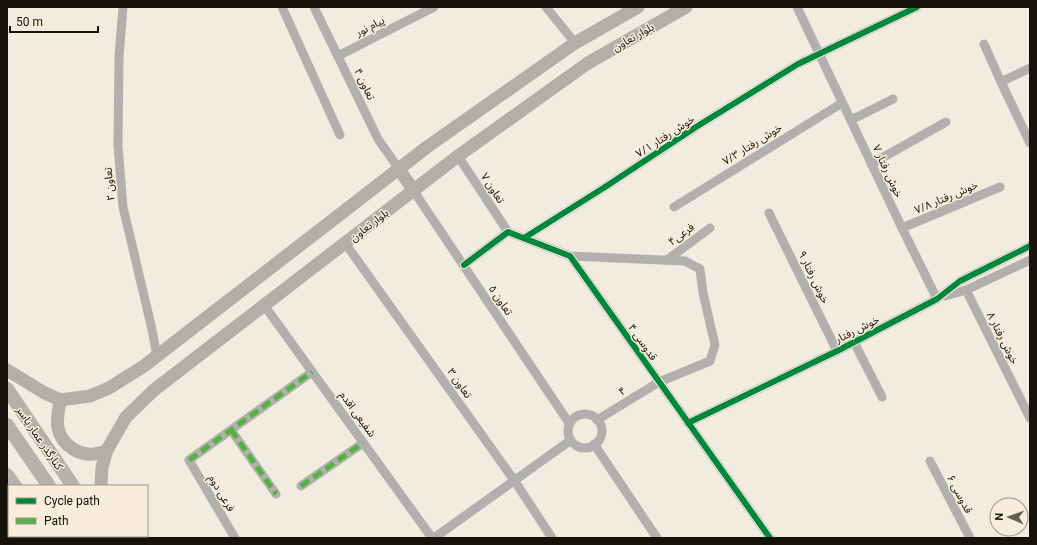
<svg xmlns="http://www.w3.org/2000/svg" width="1037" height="545" viewBox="0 0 1037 545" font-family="Roboto,'Noto Sans Arabic',sans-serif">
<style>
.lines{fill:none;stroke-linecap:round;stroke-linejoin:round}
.street{stroke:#b2b0ac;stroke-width:9}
.secondary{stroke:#b2afa9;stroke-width:13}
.primary{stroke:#b6b1ab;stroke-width:14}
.quiet{stroke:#55b144;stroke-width:5;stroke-dasharray:10 5;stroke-linecap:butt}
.cycleway-casing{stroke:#f7edda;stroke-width:8}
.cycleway{stroke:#00873e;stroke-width:6}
.labels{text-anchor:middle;stroke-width:3;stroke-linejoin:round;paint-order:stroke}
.street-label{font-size:11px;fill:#15110b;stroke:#f7edda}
</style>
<rect width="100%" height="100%" fill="#f1ebe0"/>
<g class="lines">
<g class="street">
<polyline points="123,7 119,57 118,146 123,207 151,325 157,356"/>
<polyline points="282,7 340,135"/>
<polyline points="314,7 378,139 399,169"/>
<polyline points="546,7 575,43"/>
<polyline points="797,7 902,228 937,299"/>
<polyline points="984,44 1001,82 1030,143"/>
<polyline points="338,56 434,7"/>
<polyline points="1001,82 1030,68"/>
<polyline points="851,120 893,99"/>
<polyline points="458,156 508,232"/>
<polyline points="871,164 946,122"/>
<polyline points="413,190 569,423"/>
<polyline points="674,207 842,103"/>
<polyline points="769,213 837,351"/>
<polyline points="902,228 1000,187"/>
<polyline points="524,238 605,187 696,127 798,64 917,7"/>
<polyline points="345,243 514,480 552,538"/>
<polyline points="570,256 685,261 700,269 703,293 715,345 710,361 659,382 597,420"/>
<polyline points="667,260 710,228"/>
<polyline points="464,265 508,232 570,256 770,538"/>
<polyline points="966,290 1030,418"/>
<polyline points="945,296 966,290 1011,269 1030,260"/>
<polyline points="264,305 432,538"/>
<polyline points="854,342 882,397"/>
<circle cx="585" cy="431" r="17"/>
<polyline points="688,423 837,351 937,299 960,281 1030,246"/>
<polyline points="231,430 276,494"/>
<polyline points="594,444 657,538"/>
<polyline points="930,461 970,538"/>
<polyline points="301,486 363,443"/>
<polyline points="235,538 189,460 312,372"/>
<polyline points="434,538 571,440"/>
</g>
<g class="secondary">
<polyline points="399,169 413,190"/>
<polyline points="7,370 43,392 60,400 90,396 109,388 144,366 427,147 575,43 638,7"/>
<path d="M60 400C59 410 56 419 58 428 62 446 81 458 99 453 102 453 105 451 107 450"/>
<polyline points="101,486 102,467 107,450 126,417 154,390 458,156 539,98 588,63 686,7"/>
</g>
<g class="primary">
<polyline points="7,389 73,486"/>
<polyline points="7,425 49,486"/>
<polyline points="7,475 15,486"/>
<polyline points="7,515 9,518"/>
<polyline points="22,536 23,538"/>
<polyline points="49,536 51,538"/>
<polyline points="83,536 85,538"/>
<polyline points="107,536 108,538"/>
</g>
<g class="quiet">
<polyline points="231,430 276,494"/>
<polyline points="189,460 312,372"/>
<polyline points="301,486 363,443"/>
</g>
<defs>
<g id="cycleway">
<polyline points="524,238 605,187 696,127 798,64 917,7"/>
<polyline points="464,265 508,232 570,256 770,538"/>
<polyline points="688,423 837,351 937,299 960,281 1030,246"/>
</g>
</defs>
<use href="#cycleway" class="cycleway-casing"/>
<use href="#cycleway" class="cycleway"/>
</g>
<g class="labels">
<g class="street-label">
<text transform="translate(370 26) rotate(-27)" y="4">پیام نور</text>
<text transform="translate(633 37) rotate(-30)" y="4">بلوار تعاون</text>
<text transform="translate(365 84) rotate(64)" y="4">تعاون ۴</text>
<text transform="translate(665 136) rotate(-33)" y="4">خوش رفتار ۷/۱</text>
<text transform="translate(752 144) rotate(-32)" y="4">خوش رفتار ۷/۳</text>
<text transform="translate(888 171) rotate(65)" y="4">خوش رفتار ۷</text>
<text transform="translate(109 184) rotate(-95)" y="4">تعاون ۲</text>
<text transform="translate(493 188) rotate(57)" y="4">تعاون ۷</text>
<text transform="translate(946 197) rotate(-23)" y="4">خوش رفتار ۷/۸</text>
<text transform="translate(369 225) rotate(-38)" y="4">بلوار تعاون</text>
<text transform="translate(681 234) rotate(-37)" y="4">فرعی۴</text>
<text transform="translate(814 277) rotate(64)" y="4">خوش رفتار ۹</text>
<text transform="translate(501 300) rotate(56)" y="4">تعاون ۵</text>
<text transform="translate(857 329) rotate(-27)" y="4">خوش رفتار</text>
<text transform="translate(1003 338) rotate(63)" y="4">خوش رفتار ۸</text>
<text transform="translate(643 342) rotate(55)" y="4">قدوسی ۴</text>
<text transform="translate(460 383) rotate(55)" y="4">تعاون ۳</text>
<text transform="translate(622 391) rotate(-32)" y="4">۴</text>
<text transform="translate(358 414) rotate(54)" y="4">شفیعی اقدم</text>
<text transform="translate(40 438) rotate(56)" y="4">کنارگذر عمار یاسر</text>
<text transform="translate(222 493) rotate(59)" y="4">فرعی دوم</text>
<text transform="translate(960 494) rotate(62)" y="4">قدوسی ۶</text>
</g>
</g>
<rect width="1037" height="545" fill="none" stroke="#15110b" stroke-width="16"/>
<rect x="8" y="485" width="140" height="52" fill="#f7edda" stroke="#9d9587"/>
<rect x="16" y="498" width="20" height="6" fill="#00873e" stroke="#9d9587"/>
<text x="44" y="505" font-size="12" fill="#15110b">Cycle path</text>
<rect x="16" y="518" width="20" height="6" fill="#55b144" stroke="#9d9587"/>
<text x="44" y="525" font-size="12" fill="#15110b">Path</text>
<g transform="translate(1009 517) rotate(272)"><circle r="19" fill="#f7edda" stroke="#9d9587"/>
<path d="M0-3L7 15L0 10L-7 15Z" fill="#625d56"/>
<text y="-6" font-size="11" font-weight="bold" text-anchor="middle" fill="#15110b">N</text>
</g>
<path d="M10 26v6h88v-6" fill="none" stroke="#15110b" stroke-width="2"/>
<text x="16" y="26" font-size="12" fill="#15110b" stroke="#f7edda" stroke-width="3" paint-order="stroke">50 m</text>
</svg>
